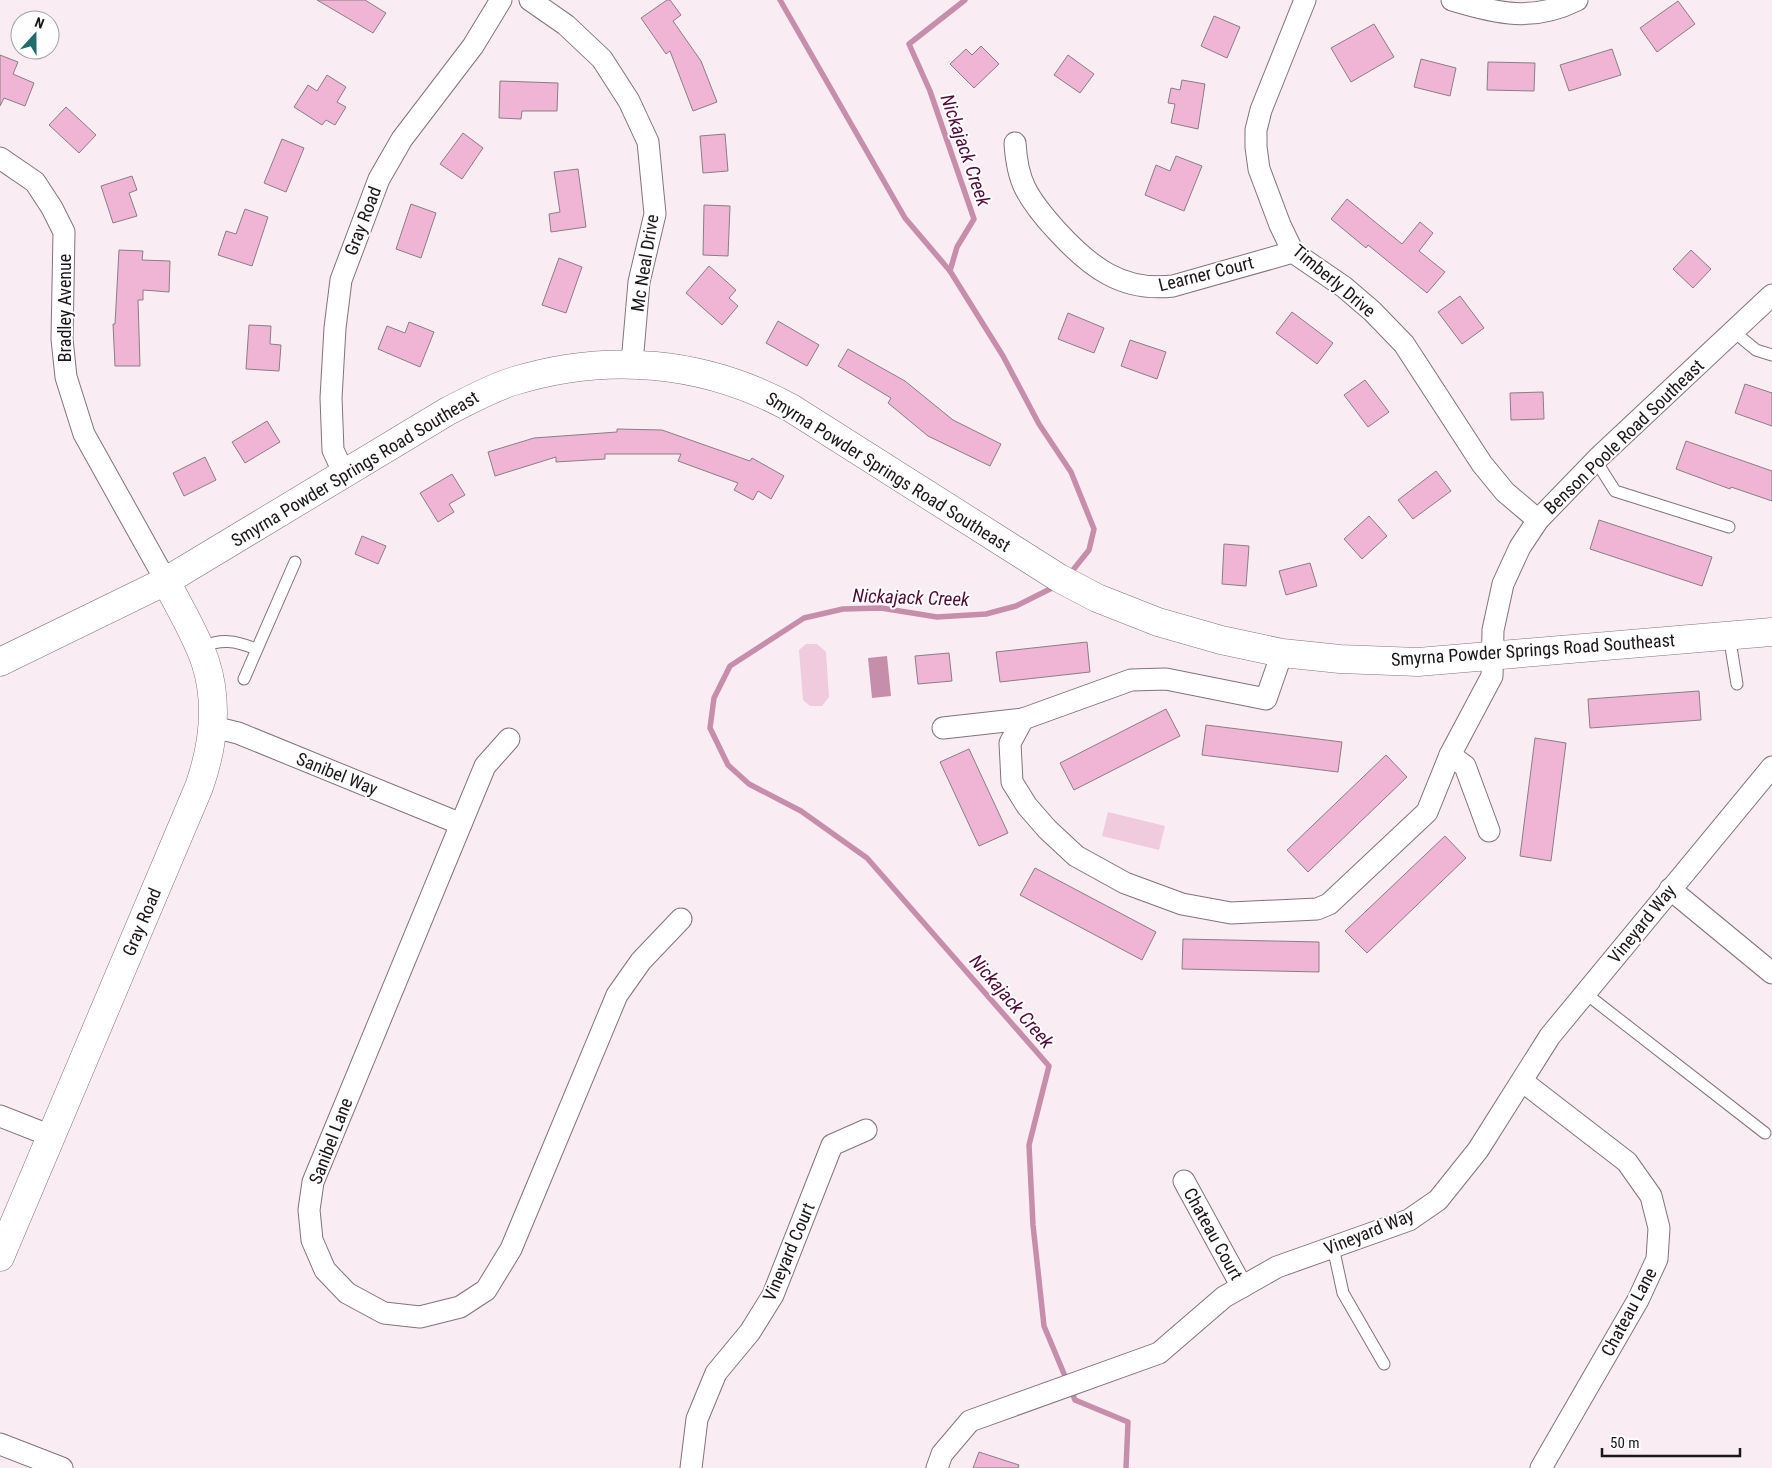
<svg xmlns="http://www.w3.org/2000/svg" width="1772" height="1468" viewBox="0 0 1772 1468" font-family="'Roboto Condensed',sans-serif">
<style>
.green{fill:#f0cadd}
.water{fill:#c78eac}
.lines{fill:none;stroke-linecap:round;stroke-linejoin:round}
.stream{stroke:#c78eac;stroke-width:5.5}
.building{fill:#f0b4d4;stroke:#8a7e84}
.lane-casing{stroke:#80747a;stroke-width:13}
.street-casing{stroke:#80747a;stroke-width:23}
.secondary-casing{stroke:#80747a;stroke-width:29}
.lane{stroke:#fff;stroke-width:11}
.street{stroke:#fff;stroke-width:21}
.secondary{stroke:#fff;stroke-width:28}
.labels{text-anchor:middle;stroke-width:4;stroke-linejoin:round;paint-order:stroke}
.street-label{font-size:18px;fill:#1b1618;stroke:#fefefe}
.water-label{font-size:19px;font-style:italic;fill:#4f0a37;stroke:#fefefe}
</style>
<rect width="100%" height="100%" fill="#faecf3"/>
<g class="green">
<polygon points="806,644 817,644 826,652 829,697 822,706 810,706 803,700 799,650"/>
<polygon points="1108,812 1165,826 1159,850 1102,836"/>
</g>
<polygon class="water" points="887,656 891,696 872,698 868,658"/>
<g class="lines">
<g class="stream">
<polyline points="780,0 905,218 950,271 1003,356 1039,424 1071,472 1094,529 1089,550 1069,575"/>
<polyline points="950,271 957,247 974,219 930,91 909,44 965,0"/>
<polyline points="1056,586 1016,606 986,614 937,617 881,608 843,609 804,618 730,666 714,698 710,728 728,765 749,784 801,811 867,858 1049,1066 1029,1145 1033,1225 1044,1326 1067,1381"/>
<polyline points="1071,1390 1075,1400 1128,1422 1126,1468"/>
</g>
</g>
<g class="building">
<polygon points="317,0 365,0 386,13 373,33"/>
<polygon points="667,0 670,0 681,15 673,21 701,61 717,102 693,111 670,51 666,54 641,18"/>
<polygon points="1678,1 1695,24 1657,52 1640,28"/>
<polygon points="1214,16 1240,27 1227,58 1201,46"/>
<polygon points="1374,24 1394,57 1351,82 1331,48"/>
<polygon points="981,46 999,64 974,88 950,64 966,49 972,55"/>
<polygon points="1612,49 1621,75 1569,91 1560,65"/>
<polygon points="0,55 18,62 13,74 34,83 25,106 4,98 0,106"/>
<polygon points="1068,55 1094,74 1080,93 1054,75"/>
<polygon points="1421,59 1456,68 1450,96 1414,87"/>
<polygon points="1488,62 1535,63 1534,91 1487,90"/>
<polygon points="327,75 346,87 337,102 346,107 335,125 326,120 322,125 294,107 308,85 317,91"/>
<polygon points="1182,80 1205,84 1198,129 1171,123 1175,104 1168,103 1171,88 1180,90"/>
<polygon points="500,81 558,83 557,111 522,111 521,119 499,118"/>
<polygon points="66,107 96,135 79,153 49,125"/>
<polygon points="463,133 483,148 462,179 440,164"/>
<polygon points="725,134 728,171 703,173 700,136"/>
<polygon points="282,139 304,148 286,192 264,183"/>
<polygon points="1176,156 1202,166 1184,211 1145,195 1156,165 1170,171"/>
<polygon points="578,169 586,227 551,232 549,214 560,212 554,172"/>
<polygon points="132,176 137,190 129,193 137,216 113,223 101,186"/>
<polygon points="1347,199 1402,244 1420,222 1433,233 1419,251 1445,272 1427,293 1368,245 1366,248 1331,219"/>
<polygon points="411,204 436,213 421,258 396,249"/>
<polygon points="704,205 730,206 728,256 703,255"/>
<polygon points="245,209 268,217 252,266 218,255 226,231 236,234"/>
<polygon points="119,250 143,251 142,260 170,261 169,292 143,290 143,300 138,300 140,366 115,366 113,324 115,324"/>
<polygon points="1691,250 1711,269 1693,288 1673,269"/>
<polygon points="559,258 582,267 566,313 542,305"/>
<polygon points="709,266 736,290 729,298 738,306 722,325 686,293"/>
<polygon points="1460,296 1484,328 1462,344 1438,312"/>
<polygon points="1292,312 1333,343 1317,364 1276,333"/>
<polygon points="1068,313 1104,328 1094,353 1058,339"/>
<polygon points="778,321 819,345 807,366 766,343"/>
<polygon points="409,322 434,332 420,367 378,349 387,326 405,333"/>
<polygon points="249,325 271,326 270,344 281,345 279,371 246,369"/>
<polygon points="1130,340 1166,352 1157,379 1121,366"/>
<polygon points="848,349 905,381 953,420 1001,444 990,466 928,436 888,403 891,398 838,366"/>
<polygon points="1365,380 1389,412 1368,427 1344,395"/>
<polygon points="1745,384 1772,393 1772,426 1735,413"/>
<polygon points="1543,392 1544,419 1511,420 1510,393"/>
<polygon points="267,421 280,442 245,463 232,442"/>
<polygon points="617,429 662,430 750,461 752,458 784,476 771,499 758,491 753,500 734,490 738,483 678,461 681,454 605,454 605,459 556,462 556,457 495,476 488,452 534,438 617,432"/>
<polygon points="1686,441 1772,471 1772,501 1731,487 1730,489 1676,469"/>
<polygon points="205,457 216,480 184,496 173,473"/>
<polygon points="1436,471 1451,491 1413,519 1398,500"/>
<polygon points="452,474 465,495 449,504 454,512 438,522 420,493"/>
<polygon points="1369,516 1387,536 1362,559 1344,539"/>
<polygon points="1599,520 1712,557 1702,586 1590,549"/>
<polygon points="362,536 386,546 378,564 355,554"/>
<polygon points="1224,544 1249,546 1246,586 1222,584"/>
<polygon points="1310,563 1317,586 1286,595 1279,571"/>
<polygon points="1087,642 1090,672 1000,682 996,652"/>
<polygon points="949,653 952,681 918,684 915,656"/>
<polygon points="1699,691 1701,720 1590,728 1588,699"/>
<polygon points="1166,709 1180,736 1074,790 1060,763"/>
<polygon points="1206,725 1342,742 1338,772 1202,755"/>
<polygon points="1535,738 1566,743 1551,861 1520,856"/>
<polygon points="969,749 1008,833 979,846 940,762"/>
<polygon points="1386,755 1407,777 1308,872 1287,850"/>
<polygon points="1445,836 1466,858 1367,953 1345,931"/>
<polygon points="1035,868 1156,932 1142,960 1020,895"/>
<polygon points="1183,939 1319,942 1319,972 1182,969"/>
<polygon points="979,1452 1019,1465 1018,1468 973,1468"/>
</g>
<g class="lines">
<defs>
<g id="lane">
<polyline points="1733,331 1756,350 1772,355"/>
<polyline points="1596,461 1615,491 1729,527"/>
<polyline points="1729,635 1737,684"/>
<path d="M200 647C222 639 234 640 256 649"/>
<polyline points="244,679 295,562"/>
<polyline points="1585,993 1765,1133"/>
<polyline points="1333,1247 1343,1293 1384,1364"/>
</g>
<g id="street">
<polyline points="530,0 566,25 602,59 629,101 648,142 655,214 639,282 632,363"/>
<polyline points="1305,0 1261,110 1256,130 1256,147 1259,169 1280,225 1293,252 1344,287 1372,311 1404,344 1482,464 1505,492 1538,520"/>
<path d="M1452 0C1498 14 1533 22 1577 0"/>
<path d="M1015 143C1016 159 1018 174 1025 188 1033 204 1045 218 1057 231 1090 267 1122 292 1173 286L1293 252"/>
<polyline points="0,158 35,182 52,208 64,232 62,339 66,377 84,434 166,581"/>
<polyline points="345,476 333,450 331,398 335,328 341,280 379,179 402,139 473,46 501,0"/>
<polyline points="1282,653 1266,699 1166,679 1131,680 1023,719 1010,743 1012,782 1027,806 1047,829 1076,856 1125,883 1182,904 1231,913 1317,909 1329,904 1427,812 1450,755 1492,676 1493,630 1503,584 1520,547 1538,520 1598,458 1772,295"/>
<polyline points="213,727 238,733 461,824"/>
<polyline points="943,728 1023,719"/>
<polyline points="509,739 485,766 313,1182 309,1210 312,1240 325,1270 347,1293 384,1313 420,1317 460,1307 486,1290 511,1249 617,995 641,961 681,919"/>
<polyline points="1450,755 1465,766 1489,831"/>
<polyline points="1670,889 1772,973"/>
<polyline points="1522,1081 1627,1162 1651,1196 1659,1228 1657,1259 1638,1300 1541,1468"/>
<polyline points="0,1116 51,1136"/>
<polyline points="1184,1181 1242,1287"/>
<polyline points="0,1444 62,1468"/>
<polyline points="691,1468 697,1419 716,1373 750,1332 773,1295 832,1145 866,1130"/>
<polyline points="937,1468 942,1454 970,1421 1159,1353 1224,1297 1277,1267 1409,1220 1438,1200 1478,1150 1550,1036 1772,767"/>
</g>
<g id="secondary">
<path d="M0 662 166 581 448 411C470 400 491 388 514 381 608 352 705 361 791 408L1059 578 1097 598 1158 622 1221 640 1282 653 1340 659 1418 662 1772 632"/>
<path d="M0 1257 199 787C213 747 219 703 205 661 196 634 179 607 166 581"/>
</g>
</defs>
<use href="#lane" class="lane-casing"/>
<use href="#street" class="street-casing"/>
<use href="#secondary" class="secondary-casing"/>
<use href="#lane" class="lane"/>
<use href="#street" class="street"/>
<use href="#secondary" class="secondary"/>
</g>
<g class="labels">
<g class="street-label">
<text transform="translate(363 221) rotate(-69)" y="6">Gray Road</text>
<text transform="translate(645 263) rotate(-81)" y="6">Mc Neal Drive</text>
<text transform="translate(1206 274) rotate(-14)" y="6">Learner Court</text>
<text transform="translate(1334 281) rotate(40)" y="6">Timberly Drive</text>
<text transform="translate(65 308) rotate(-90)" y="6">Bradley Avenue</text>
<text transform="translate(1624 437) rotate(-44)" y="6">Benson Poole Road Southeast</text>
<text transform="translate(355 469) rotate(-31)" y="6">Smyrna Powder Springs Road Southeast</text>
<text transform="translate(888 472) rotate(32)" y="6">Smyrna Powder Springs Road Southeast</text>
<text transform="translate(1533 650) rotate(-4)" y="6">Smyrna Powder Springs Road Southeast</text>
<text transform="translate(337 774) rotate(22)" y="6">Sanibel Way</text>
<text transform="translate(142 922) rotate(-67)" y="6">Gray Road</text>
<text transform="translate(1642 924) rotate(-51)" y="6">Vineyard Way</text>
<text transform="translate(331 1141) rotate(-69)" y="6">Sanibel Lane</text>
<text transform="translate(1369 1232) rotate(-22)" y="6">Vineyard Way</text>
<text transform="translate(1213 1234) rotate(61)" y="6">Chateau Court</text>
<text transform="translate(789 1252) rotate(-67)" y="6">Vineyard Court</text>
<text transform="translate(1629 1312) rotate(-62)" y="6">Chateau Lane</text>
</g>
<g class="water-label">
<text transform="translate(966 150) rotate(71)" y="7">Nickajack Creek</text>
<text transform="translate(911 597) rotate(2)" y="7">Nickajack Creek</text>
<text transform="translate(1012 1001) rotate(49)" y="7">Nickajack Creek</text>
</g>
</g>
<g transform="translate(35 35) rotate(21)"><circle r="24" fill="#fefefe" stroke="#a3a1a2"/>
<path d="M0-4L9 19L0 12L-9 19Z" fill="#206c6d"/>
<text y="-8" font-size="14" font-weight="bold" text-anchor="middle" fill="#1b1618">N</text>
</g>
<path d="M1602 1448v8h138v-8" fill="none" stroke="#1b1618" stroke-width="2.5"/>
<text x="1610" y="1448" font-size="15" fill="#1b1618" stroke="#fefefe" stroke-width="4" paint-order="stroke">50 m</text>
</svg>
